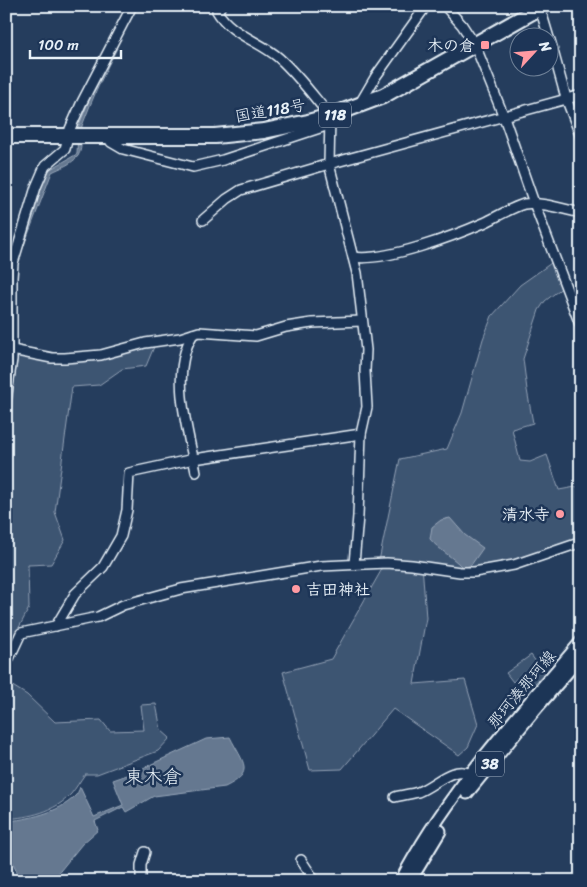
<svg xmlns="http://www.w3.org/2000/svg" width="587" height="887" viewBox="0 0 587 887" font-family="Sriracha,'Klee One',sans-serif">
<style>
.green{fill:#3e5472;stroke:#93a2b5}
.water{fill:#657890;stroke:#99a8ba}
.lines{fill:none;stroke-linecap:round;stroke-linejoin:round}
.canal{stroke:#657890;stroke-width:6}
.minor-casing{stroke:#e8f1f8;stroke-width:12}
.major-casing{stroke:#e8f1f8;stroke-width:15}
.highway-casing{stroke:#e8f1f8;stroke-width:18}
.minor{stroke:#1d3557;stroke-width:9}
.major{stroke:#1d3557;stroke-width:11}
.highway{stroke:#1d3557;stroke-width:14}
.poi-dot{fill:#ff9aa2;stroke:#1d3557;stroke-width:2}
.labels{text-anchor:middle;stroke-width:5;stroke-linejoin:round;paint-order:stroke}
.shield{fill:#1d3557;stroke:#abb9c8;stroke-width:1}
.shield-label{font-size:15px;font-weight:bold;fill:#e8f1f8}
.poi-label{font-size:16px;font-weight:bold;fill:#e8f1f8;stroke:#1d3557;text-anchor:end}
.street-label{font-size:16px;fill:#e8f1f8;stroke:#1d3557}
.quarter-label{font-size:19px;fill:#e8f1f8;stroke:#1d3557}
</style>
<rect width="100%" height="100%" fill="#253d5d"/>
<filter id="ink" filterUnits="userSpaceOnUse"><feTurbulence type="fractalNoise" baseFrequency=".02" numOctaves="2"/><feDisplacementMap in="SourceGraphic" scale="10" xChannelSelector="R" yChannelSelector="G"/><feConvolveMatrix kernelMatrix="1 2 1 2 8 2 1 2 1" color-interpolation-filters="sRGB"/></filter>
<g filter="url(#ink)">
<g class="green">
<polygon points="554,261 563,287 545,301 539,310 523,359 527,390 533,423 512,429 520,461 530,462 547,455 559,490 581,486 581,547 522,566 462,570 422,564 426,618 414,684 465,680 478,724 468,747 459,755 393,709 342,769 310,770 283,672 331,659 386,562 379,561 400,459 447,449 462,413 483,339 492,316 520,285"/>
<polygon points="156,342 146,366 122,369 99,385 72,387 55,512 65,540 51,564 28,565 29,608 6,653 6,435 18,356 62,361"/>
<polygon points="531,655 545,674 534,684 529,681 524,685 517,678 513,682 506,673"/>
<path d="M6 682 27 695 55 722 101 720 110 731 144 730 141 705 156 704 161 730 170 738 158 751 97 774H85C80 781 76 788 71 794 55 812 29 817 6 819Z"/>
</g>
<g class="water">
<path d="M113 46 117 48C104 73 92 99 82 126 79 136 84 146 78 156 72 164 60 168 52 172L24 245 20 243 35 202 49 170 77 154 78 128 103 65Z"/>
<path d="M450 518 465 535 483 548 471 565 463 568C453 557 439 550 430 539L432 527 441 520Z"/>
<path d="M230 737C243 763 256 772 225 787L154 796 126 812 123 807 95 821 98 830 82 844 52 881H21L6 847V821C26 820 60 812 74 797 77 795 79 790 80 787L94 817 123 805 113 780 130 774 206 739Z"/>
</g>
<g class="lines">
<polyline class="canal" points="6,430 11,392"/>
<defs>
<g id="minor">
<path d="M221 6 217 11C231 35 260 41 279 58 298 75 314 97 330 116L329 164 357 273 366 350 365 371 367 407 361 434 358 516 354 564"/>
<polyline points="445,6 462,25 475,45 504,117 534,203 581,327"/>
<polyline points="538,9 543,18 549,38"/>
<polyline points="550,40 566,98 581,137"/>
<polyline points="359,105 376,76 426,6"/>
<polyline points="107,136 111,142 123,149 193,167 223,160 329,125"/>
<polyline points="203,220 227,199 241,190 329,164 581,95"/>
<path d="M353 257C386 262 454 236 486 222 498 216 511 208 524 204 539 201 566 210 581 213"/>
<path d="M193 334C169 373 188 430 196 472"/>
<polyline points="12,350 52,358 65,358 101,355 145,343 180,338 199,332 256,336 286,327 312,323 362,321"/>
<polyline points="6,400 12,359 12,278 13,263 36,187 45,166 65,149 70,129 81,104 132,6"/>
<polyline points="56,626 75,594 103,567 121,536 127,510 129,473 194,459 361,434"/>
<polyline points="6,665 21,633 98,617 123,605 181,589 297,570 321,566 387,563 412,565 460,572 474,572 514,565 576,544 581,544"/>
<path d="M395 797C403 795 411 794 418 792 436 785 452 765 471 774"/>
<polyline points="301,860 315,881"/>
<polyline points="6,878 8,881"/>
<polyline points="141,881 141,865 145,852"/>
</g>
<g id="major">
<polyline points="467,793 532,713 581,656"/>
<polyline points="411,879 440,831"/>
<path d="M401 881C447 792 517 718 581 642"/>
</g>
<polyline id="highway" points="6,136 215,136 264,131 308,122 330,116 383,96 543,6"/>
</defs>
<use href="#minor" class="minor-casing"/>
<use href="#major" class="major-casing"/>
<use href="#highway" class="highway-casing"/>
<use href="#minor" class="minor"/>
<use href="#major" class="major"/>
<use href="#highway" class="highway"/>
</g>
</g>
<g class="poi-dot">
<rect x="480" y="40" width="10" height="10" rx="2.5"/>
<circle cx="560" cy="514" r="5"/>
<circle cx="296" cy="589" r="5"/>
</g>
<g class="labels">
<g class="shield">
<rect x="319" y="102.5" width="32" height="25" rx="4"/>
<rect x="476" y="751.5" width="28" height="25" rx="4"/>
</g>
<g class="shield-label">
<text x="335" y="120">118</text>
<text x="490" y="769">38</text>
</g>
<g class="poi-label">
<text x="475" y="51">木の倉</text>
<text x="550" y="520">清水寺</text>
<text x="306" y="595" text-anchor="start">吉田神社</text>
</g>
<g class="street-label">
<text transform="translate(270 110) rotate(-10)" y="6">国道118号</text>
<text transform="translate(521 689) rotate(-50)" y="6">那珂湊那珂線</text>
</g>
<g class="quarter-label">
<text x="153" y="783">東木倉</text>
</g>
</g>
<rect width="587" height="887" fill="none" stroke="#1d3557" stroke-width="25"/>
<rect x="12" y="12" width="562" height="862" fill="none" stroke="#e8f1f8" stroke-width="2" filter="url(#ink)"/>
<g transform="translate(534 52) rotate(64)"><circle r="24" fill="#1d3557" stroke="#6e8097"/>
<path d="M0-4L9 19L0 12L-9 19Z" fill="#ff9aa2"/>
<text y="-8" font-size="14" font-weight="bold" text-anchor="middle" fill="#e8f1f8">N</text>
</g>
<path d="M30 50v8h91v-8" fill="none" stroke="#e8f1f8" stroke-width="2.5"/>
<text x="38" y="50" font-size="15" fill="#e8f1f8" stroke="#1d3557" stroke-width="4" paint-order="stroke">100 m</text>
</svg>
